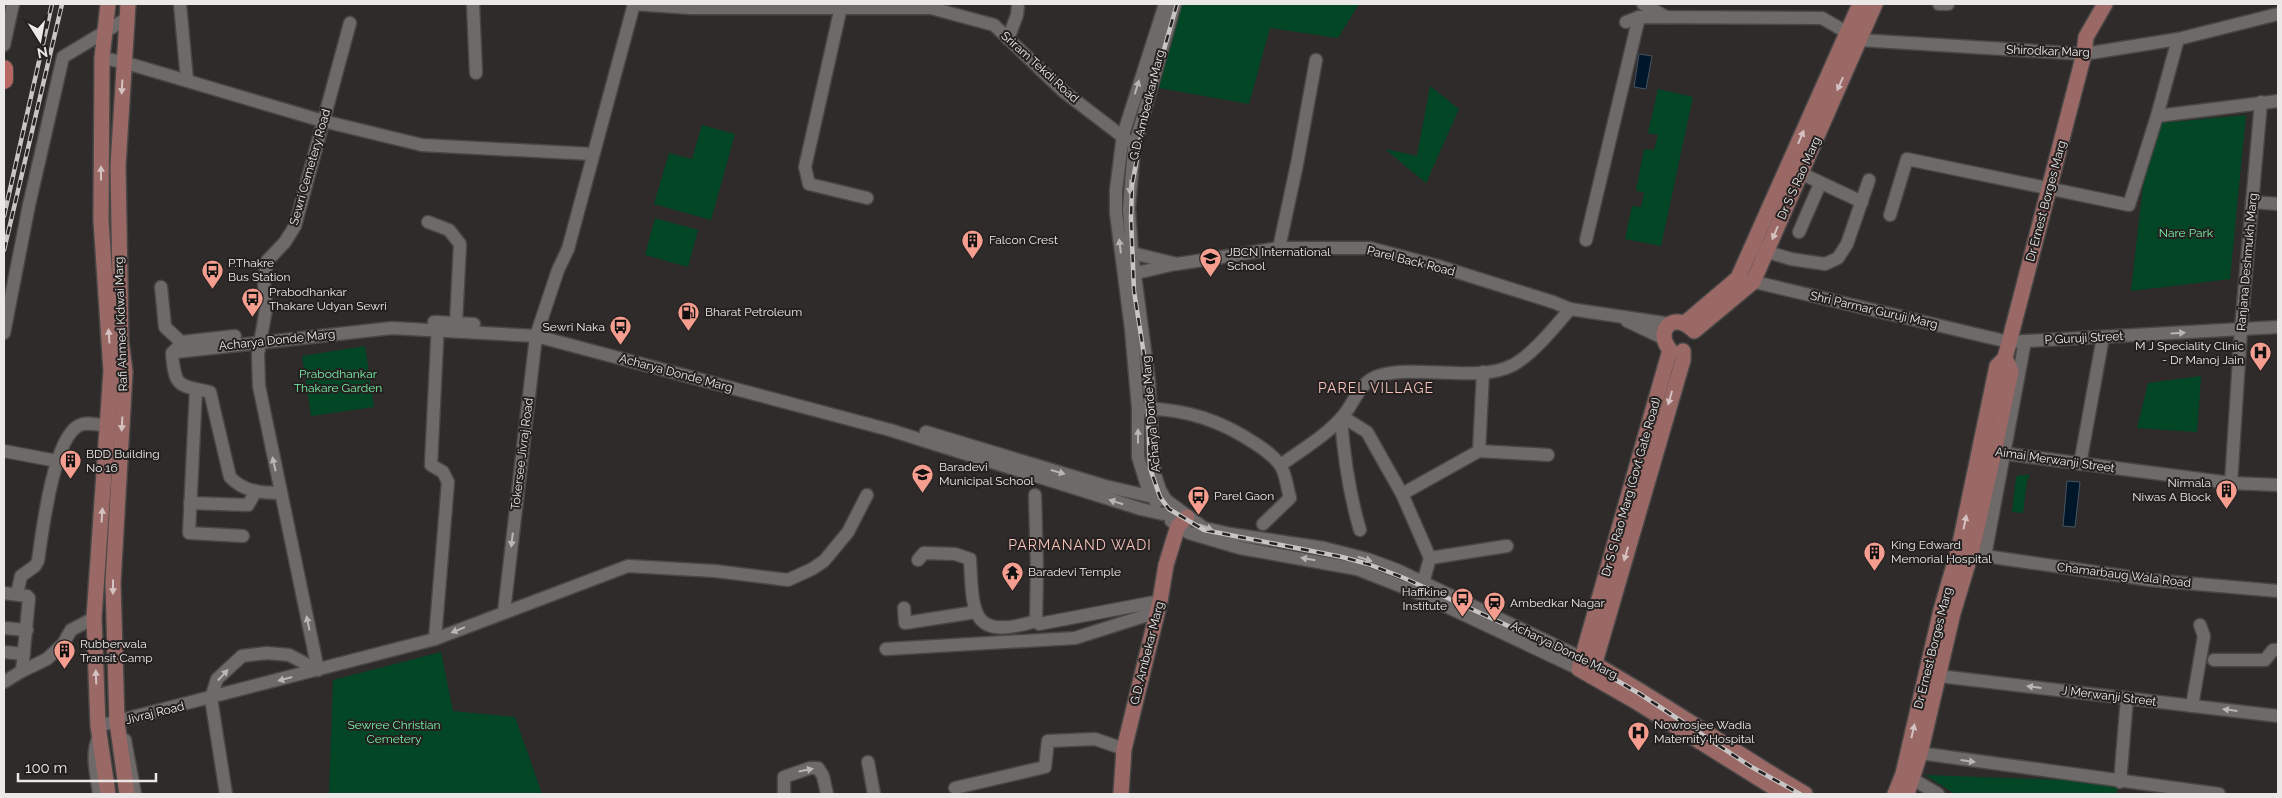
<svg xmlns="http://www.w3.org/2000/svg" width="2282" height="798" viewBox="0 0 2282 798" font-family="Raleway,sans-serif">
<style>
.green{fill:#024625}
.water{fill:#001629;stroke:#465562}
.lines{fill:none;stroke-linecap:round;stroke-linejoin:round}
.minor-casing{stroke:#494746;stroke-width:15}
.major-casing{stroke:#494746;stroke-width:18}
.highway-casing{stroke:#494746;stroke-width:20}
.minor{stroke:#6e6a69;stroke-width:12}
.major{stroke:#9a6865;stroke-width:15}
.highway{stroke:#b76662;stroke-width:18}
.rail-casing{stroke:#c8c6c5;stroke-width:4.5}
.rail{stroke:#242120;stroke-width:2.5;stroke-dasharray:8;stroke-linecap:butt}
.oneway{fill:#d3c2c1}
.oneway2{fill:#b9b6b5}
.labels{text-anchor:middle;stroke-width:4;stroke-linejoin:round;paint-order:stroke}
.street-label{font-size:12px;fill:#ebe9e8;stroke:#242120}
.park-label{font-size:12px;fill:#79f3a8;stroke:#242120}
.poi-label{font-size:12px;fill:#ebe9e8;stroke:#242120;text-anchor:start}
.neighbourhood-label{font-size:14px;letter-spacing:1px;fill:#f7c4bb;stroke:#242120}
</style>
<rect width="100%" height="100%" fill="#2e2b2a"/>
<g class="green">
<polygon points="1181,4 1359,4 1338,38 1270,28 1249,104 1159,88"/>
<polygon points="1430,86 1459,109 1426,183 1385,149 1417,156"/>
<polygon points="1658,89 1693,97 1661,246 1625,239 1632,206 1641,207 1644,193 1636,190 1644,149 1654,150 1658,135 1648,133"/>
<polygon points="2246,115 2230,279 2131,291 2150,124"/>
<polygon points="702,125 735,134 711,220 654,204 669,153 692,159"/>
<polygon points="655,218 698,230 688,267 645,255"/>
<polygon points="365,346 374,407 311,416 302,356"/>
<polygon points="2201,376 2197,432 2137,428 2148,383"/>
<polygon points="2020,475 2030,475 2027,481 2023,513 2012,512 2016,477"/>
<polygon points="441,652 453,711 515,717 542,794 329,794 333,680"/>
<polygon points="1925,775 2119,782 2116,794 1955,794"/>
</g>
<g class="water">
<polygon points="1639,54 1652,56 1646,89 1634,87"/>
<polygon points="2067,481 2080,482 2075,527 2063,526"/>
</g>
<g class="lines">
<defs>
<g id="minor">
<polyline points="180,4 187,80"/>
<polyline points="473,4 476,73"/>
<polyline points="633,4 691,8 931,8 994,25 1063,91 1127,140"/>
<polyline points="1175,4 1134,148 1129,209 1132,253 1149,381 1153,456 1155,475 1160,490 1166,500 1204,528 1231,534 1324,548 1367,559 1397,570 1582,658"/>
<polyline points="1643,4 1666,17"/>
<polyline points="1939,4 1948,4"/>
<polyline points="841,7 805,167 809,184 867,198"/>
<polyline points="1626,22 1639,17 1822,18 1860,40 2084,54 2178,39 2278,14"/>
<polyline points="1008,39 1017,15 1018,4"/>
<polyline points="4,45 13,4"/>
<polyline points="102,58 123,62 323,121 422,145 592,154"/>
<polyline points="2157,116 2278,101"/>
<polyline points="1794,170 1862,202"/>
<polyline points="2252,202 2278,204"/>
<polyline points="1890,215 1907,159 2129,205 2157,116 2178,39"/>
<polyline points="428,222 449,230 460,244 456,323"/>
<polyline points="1799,232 1820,184"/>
<polyline points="1586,240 1639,17"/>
<polyline points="1279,248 1297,164 1316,60"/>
<polyline points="1758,249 1791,259 1825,264 1838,258 1847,244 1869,180"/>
<polyline points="1132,253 1177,264 1279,248 1370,248 1438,266 1553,302 1570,309 1671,324"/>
<polyline points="1128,275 1175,264"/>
<polyline points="1746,280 2009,342 2278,327"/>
<polyline points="161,287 165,327 181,342"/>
<polyline points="1627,321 1663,338"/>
<polyline points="434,322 474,324"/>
<polyline points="4,333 29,205 63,57 126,19"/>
<polyline points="181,342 235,336"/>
<path d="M179 346 172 353C175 388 178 385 210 392L230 477C244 492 262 493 281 493"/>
<polyline points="176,352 392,328 536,336 890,430 1141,509 1163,514 1180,511"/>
<polyline points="196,389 189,533 243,536"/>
<path d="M1144 408C1188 410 1220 420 1256 444 1265 450 1274 456 1280 465 1286 473 1287 488 1290 498L1263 524"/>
<polyline points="1343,417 1367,432 1402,494 1430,558 1423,583"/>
<path d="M1341 419C1344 458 1349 493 1360 530"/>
<polyline points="926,432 1105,486 1166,500"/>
<polyline points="4,451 57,461"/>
<polyline points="1479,451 1548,455"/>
<polyline points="1985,451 2231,483 2278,485"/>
<polyline points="2080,464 2103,337"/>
<path d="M1281 465C1301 450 1326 436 1343 416 1355 402 1360 380 1381 375 1419 365 1479 383 1513 365 1533 354 1555 327 1570 309"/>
<polyline points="2231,483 2241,329 2261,102"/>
<polyline points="1402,494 1479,451 1483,372"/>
<polyline points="1035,495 1037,569 1036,621 1039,624 1160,601"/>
<polyline points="1156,502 1147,486 1138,457 1138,408 1131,329 1116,213 1116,190 1123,135 1165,4"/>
<polyline points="190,503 248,505 256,491"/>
<polyline points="1171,521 1189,533 1240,548 1357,569 1418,593 1579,669"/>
<polyline points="1964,549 1985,556 2151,580 2278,591"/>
<polyline points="1985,556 2025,341"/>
<polyline points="1430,558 1507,546"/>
<path d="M918 560 924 553 955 554 970 559C973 613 970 641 1036 621"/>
<polyline points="4,593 27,596 29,598 22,671"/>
<path d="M17 594 21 576 35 566 38 561C42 533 53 440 78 426 86 421 98 425 108 426"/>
<polyline points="904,608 905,623 976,612"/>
<polyline points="504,612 536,336 558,270 568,249 634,4"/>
<polyline points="4,628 27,630"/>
<polyline points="435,639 448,482 443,472 431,465 438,322"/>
<polyline points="886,649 1075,638 1157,612"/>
<polyline points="4,652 24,654"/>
<polyline points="2214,660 2265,660 2273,650 2278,650"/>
<polyline points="318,670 259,386 258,354 266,309 264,282 267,261 285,242 295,226 350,23"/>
<polyline points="1939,676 2278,716"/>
<polyline points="4,682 22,671 47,659 63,644 71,630 94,618"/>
<polyline points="2192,706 2204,636 2200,625"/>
<polyline points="98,726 435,639 628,566 715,571 788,580 812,569 824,561 848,532 867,495"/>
<polyline points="125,740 135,794"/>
<polyline points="1912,752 2219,794"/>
<polyline points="868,762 874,794"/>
<polyline points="1904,774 1938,794"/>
<polyline points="2120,782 2127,698"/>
<polyline points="955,788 1045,767 1048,741 1095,739 1124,749"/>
<path d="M99 794C97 775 90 755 99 736"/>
<polyline points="226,794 211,698 217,679 242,656 267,653 289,655 318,670"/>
<polyline points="784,794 784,777 810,768 818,768 823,776 827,794"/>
</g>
<g id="major">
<polyline points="1685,323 1738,278 1860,4"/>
<polyline points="1694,331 1753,282 1875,4"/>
<polyline points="1670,350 1579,669 1635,701 1784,794"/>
<path d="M1670 350C1654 331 1673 311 1692 329"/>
<path d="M1587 660C1662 701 1731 751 1805 794"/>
<polyline points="1591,676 1683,360 1683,351"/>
<polyline points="108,794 98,726 94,618 111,371 101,220 102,58 108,4"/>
<polyline points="127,794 117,722 113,583 125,372 121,341 118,166 128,4"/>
<polyline points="1121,794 1124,749 1160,601 1166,565 1178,526 1187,517"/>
<polyline points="1895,794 1903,774 1941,610 1959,548 1997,366 2005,358 2084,54 2086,37 2105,4"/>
<polyline points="1907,794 1920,754 1953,613 1972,550 1994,452 2011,371 2005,358"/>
</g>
<polyline id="highway" points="4,69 4,80"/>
</defs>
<use href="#minor" class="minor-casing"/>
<use href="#major" class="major-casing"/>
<use href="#highway" class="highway-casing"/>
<use href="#minor" class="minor"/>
<use href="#major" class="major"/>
<use href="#highway" class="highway"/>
<defs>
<g id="rail">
<polyline points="1177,4 1145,116 1132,185 1131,218 1134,291 1147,374 1150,468 1160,497 1169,509 1204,530 1342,557 1368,564 1404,578 1580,659 1640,694 1750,766 1800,794"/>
<polyline points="4,216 52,4"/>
<polyline points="4,250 62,4"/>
</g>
</defs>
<use href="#rail" class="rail-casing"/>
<use href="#rail" class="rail"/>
</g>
<defs><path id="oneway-solid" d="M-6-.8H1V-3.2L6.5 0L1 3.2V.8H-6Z" transform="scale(1.25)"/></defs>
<g class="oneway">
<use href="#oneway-solid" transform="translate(1840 84) rotate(114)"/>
<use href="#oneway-solid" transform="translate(122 87) rotate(93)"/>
<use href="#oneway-solid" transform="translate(1801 137) rotate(-67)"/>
<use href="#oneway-solid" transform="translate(101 173) rotate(-90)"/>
<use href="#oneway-solid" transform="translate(1775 233) rotate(113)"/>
<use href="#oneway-solid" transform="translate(109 336) rotate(-94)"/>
<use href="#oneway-solid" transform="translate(1670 398) rotate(106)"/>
<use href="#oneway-solid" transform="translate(122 424) rotate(93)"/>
<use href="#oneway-solid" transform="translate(102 515) rotate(-86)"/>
<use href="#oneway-solid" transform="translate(1965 522) rotate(-78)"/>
<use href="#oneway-solid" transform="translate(1626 554) rotate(106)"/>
<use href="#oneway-solid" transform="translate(113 587) rotate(90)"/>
<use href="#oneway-solid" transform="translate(96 677) rotate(-92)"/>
<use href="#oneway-solid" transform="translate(1913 731) rotate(-77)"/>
</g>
<g class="oneway2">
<use href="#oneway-solid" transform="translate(1137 87) rotate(-73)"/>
<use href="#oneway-solid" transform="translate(1130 187) rotate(93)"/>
<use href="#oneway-solid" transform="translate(1120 246) rotate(-97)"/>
<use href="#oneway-solid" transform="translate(2178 333) rotate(-3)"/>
<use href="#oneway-solid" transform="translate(1138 436) rotate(-90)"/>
<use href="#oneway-solid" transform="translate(274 464) rotate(-103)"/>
<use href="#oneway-solid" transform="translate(1058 472) rotate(16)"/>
<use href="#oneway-solid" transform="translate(1116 502) rotate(-163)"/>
<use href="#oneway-solid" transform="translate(1206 527) rotate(21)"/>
<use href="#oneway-solid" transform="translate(512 540) rotate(97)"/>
<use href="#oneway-solid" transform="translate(1308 559) rotate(-170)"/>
<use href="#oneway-solid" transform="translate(1365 559) rotate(17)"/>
<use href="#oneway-solid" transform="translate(308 623) rotate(-102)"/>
<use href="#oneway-solid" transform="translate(458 630) rotate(158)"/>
<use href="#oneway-solid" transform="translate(223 675) rotate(-47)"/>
<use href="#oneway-solid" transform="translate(285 679) rotate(165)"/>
<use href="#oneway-solid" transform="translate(2034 687) rotate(-173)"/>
<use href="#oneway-solid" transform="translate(2230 710) rotate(-173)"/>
<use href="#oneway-solid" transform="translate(1968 761) rotate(8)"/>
<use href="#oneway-solid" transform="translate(806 770) rotate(-11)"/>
</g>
<defs>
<symbol id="building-pin" viewBox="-11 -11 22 30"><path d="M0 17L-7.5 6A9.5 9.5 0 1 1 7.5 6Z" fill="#f59d8e" stroke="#242120"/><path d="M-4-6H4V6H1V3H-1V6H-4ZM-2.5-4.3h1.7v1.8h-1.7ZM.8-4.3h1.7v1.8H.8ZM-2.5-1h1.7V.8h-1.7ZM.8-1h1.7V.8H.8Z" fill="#111"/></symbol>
<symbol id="school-pin" viewBox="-11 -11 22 30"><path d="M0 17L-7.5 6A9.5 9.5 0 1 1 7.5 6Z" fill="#f59d8e" stroke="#242120"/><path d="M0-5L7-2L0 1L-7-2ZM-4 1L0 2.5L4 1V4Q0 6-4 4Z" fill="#111"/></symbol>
<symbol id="bus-pin" viewBox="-11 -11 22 30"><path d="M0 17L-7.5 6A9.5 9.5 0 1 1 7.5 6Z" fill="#f59d8e" stroke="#242120"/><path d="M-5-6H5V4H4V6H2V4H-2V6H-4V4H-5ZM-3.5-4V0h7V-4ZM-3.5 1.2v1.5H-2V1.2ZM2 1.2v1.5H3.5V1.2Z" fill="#111"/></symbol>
<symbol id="fuel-pin" viewBox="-11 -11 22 30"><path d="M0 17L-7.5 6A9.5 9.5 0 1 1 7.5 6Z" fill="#f59d8e" stroke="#242120"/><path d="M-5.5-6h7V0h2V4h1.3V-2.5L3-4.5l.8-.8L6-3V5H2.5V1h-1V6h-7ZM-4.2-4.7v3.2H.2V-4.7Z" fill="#111"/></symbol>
<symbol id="hospital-pin" viewBox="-11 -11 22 30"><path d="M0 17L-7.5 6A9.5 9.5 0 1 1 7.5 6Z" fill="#f59d8e" stroke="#242120"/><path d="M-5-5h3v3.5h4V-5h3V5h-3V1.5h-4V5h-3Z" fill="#111"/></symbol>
<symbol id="temple-pin" viewBox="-11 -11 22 30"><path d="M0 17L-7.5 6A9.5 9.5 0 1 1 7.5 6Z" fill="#f59d8e" stroke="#242120"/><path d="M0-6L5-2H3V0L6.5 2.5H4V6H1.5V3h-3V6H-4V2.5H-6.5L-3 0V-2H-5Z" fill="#111"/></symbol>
<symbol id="station-pin" viewBox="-11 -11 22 30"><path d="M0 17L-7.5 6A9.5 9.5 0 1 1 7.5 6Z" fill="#f59d8e" stroke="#242120"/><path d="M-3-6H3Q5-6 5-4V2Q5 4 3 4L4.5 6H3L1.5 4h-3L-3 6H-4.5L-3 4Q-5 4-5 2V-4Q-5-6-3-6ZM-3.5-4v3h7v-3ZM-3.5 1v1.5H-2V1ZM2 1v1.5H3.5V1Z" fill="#111"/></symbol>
</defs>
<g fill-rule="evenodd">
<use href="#building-pin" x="960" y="228" width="25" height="34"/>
<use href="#school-pin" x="1198" y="246" width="25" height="34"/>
<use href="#bus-pin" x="200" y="258" width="25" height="34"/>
<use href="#bus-pin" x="240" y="286" width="25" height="34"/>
<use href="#fuel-pin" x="676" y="300" width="25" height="34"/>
<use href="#bus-pin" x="608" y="314" width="25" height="34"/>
<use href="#hospital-pin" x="2248" y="340" width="25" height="34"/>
<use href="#building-pin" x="58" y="448" width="25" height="34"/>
<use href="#school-pin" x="910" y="462" width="25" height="34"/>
<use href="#building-pin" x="2214" y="478" width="25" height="34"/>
<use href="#bus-pin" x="1186" y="484" width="25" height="34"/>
<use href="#building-pin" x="1862" y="540" width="25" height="34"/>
<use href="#temple-pin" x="1000" y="560" width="25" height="34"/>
<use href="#bus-pin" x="1450" y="586" width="25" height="34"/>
<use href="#station-pin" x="1482" y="590" width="25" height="34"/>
<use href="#building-pin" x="52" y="638" width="25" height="34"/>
<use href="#hospital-pin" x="1626" y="720" width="25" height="34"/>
</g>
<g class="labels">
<g class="street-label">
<text transform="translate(2048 51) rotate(2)" y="4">Shirodkar Marg</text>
<text transform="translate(1040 67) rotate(42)" y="4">Sriram Tekdi Road</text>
<text transform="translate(1147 105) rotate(-76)" y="4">G.D. Ambedkar Marg</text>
<text transform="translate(310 167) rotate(-74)" y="4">Sewri Cemetery Road</text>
<text transform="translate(1799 178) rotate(-66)" y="4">Dr S S Rao Marg</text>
<text transform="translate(2046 201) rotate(-75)" y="4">Dr Ernest Borges Marg</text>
<text transform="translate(1411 261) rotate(14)" y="4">Parel Back Road</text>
<text transform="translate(2247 262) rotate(-85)" y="4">Ranjana Deshmukh Marg</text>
<text transform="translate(1874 310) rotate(13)" y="4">Shri Parmar Guruji Marg</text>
<text transform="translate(121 324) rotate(-92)" y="4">Rafi Ahmed Kidwai Marg</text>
<text transform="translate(2084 338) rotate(-3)" y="4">P Guruji Street</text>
<text transform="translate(277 340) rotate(-6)" y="4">Acharya Donde Marg</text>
<text transform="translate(676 373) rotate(15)" y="4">Acharya Donde Marg</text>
<text transform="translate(1151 414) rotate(-95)" y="4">Acharya Donde Marg</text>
<text transform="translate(522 454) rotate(-83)" y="4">Tokersee Jivraj Road</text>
<text transform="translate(2055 460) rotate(8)" y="4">Aimai Merwanji Street</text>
<text transform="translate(1631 487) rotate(-74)" y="4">Dr S S Rao Marg (Govt Gate Road)</text>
<text transform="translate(2124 575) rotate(7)" y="4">Chamarbaug Wala Road</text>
<text transform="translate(1933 648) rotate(-76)" y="4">Dr Ernest Borges Marg</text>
<text transform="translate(1564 650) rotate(26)" y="4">Acharya Donde Marg</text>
<text transform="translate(1147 653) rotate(-76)" y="4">G.D. Ambekar Marg</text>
<text transform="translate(2109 696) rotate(7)" y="4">J Merwanji Street</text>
<text transform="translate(155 713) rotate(-14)" y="4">Jivraj Road</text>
</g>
<g class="park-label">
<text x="2186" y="237">Nare Park</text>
<text x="338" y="378">Prabodhankar<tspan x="338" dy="14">Thakare Garden</tspan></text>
<text x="394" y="729">Sewree Christian<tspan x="394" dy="14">Cemetery</tspan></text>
</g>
<g class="poi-label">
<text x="989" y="244">Falcon Crest</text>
<text x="1227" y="256">JBCN International<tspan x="1227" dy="14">School</tspan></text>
<text x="228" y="267">P.Thakre<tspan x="228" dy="14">Bus Station</tspan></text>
<text x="269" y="296">Prabodhankar<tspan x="269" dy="14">Thakare Udyan Sewri</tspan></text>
<text x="705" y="316">Bharat Petroleum</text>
<text x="605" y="331" text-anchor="end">Sewri Naka</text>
<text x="2244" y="350" text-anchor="end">M J Speciality Clinic<tspan x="2244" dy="14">- Dr Manoj Jain</tspan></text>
<text x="86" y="458">BDD Building<tspan x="86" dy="14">No 16</tspan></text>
<text x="939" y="471">Baradevi<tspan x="939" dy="14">Municipal School</tspan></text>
<text x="2211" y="487" text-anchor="end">Nirmala<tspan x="2211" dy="14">Niwas A Block</tspan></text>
<text x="1214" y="500">Parel Gaon</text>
<text x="1891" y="549">King Edward<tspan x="1891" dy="14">Memorial Hospital</tspan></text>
<text x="1028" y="576">Baradevi Temple</text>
<text x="1447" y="596" text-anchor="end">Haffkine<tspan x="1447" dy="14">Institute</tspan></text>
<text x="1510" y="607">Ambedkar Nagar</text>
<text x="80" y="648">Rubberwala<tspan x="80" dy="14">Transit Camp</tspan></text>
<text x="1654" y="729">Nowrosjee Wadia<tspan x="1654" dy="14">Maternity Hospital</tspan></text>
</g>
<g class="neighbourhood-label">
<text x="1376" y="393">PAREL VILLAGE</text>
<text x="1080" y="550">PARMANAND WADI</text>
</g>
</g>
<rect width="2282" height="798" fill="none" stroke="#ebe9e8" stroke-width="10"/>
<g transform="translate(40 40) rotate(169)" stroke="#242120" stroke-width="4" paint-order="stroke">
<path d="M0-4L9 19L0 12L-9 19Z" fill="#ebe9e8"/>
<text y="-8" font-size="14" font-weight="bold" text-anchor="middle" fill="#ebe9e8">N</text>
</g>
<path d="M18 773v8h138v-8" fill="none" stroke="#ebe9e8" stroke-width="2.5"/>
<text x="25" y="773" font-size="15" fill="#ebe9e8" stroke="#242120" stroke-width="4" paint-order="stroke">100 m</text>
</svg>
